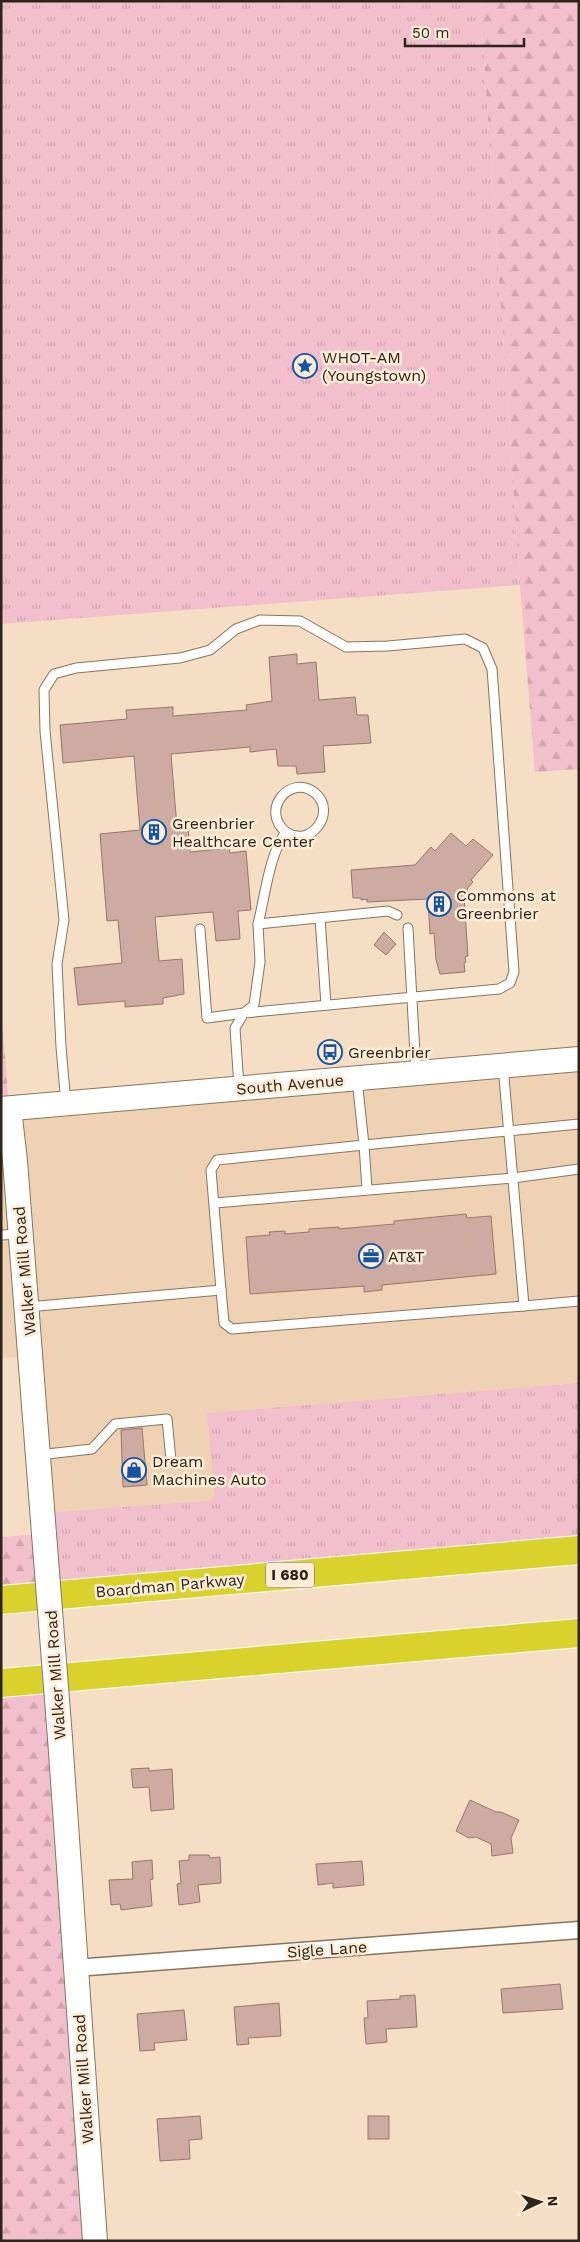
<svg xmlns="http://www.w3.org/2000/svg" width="580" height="2242" viewBox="0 0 580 2242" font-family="'Work Sans',sans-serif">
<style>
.built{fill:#eed2b3}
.grass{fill:url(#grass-tufts)}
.forest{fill:url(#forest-firs)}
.building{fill:#cdaba1;stroke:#96766d}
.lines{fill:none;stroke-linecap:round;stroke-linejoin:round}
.lane-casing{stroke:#89755d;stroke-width:11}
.street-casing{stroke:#89755d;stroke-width:19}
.secondary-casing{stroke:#89755d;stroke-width:26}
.highway-casing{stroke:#fff;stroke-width:30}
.lane{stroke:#fff;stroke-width:9}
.street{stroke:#fff;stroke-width:16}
.secondary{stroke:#fff;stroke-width:24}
.highway{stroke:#d9d22d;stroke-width:28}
.secondary-bridge-casing{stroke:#89755d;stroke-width:26;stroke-linecap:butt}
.secondary-bridge{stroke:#fff;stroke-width:24}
.labels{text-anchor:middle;stroke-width:5;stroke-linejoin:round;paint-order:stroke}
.shield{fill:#feecd7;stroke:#6c6153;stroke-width:1}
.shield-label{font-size:15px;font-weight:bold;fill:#2d251b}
.poi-label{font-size:16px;fill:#2d251b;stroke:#feecd7;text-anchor:start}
.street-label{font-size:16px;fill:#2d251b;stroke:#feecd7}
</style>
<defs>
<pattern id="grass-tufts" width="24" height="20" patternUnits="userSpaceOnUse" patternTransform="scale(1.25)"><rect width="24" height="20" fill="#f2bfcc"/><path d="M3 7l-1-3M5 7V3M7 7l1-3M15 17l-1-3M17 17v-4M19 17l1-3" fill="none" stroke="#d0a4af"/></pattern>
<pattern id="forest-firs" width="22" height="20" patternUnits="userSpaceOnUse" patternTransform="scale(1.25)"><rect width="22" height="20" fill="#f2bfcc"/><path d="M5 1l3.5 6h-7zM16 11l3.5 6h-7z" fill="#d0a4af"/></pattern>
</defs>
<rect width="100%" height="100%" fill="#f5dec4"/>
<polygon class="built" points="579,1059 579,1383 208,1413 215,1500 43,1513 30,1356 1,1358 1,1109"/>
<g class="grass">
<polygon points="1,1 480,1 520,585 1,624"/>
<polygon points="579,1383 579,1550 49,1596 43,1513 215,1500 207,1413"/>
</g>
<g class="forest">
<polygon points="480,1 579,1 579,769 535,772 520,585"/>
<polygon points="1,1005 9,1109 1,1109"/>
<polygon points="44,1534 49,1596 1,1600 1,1537"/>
<polygon points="55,1678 95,2241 1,2241 1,1683"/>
</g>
<g class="building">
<polygon points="297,654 297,664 316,662 319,700 355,697 357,715 368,715 371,743 323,746 325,772 297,774 296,766 278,766 276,749 250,752 250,747 171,754 177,827 188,827 190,852 229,848 230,853 246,851 251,910 238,911 240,939 216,941 213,912 155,917 159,961 182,959 184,994 163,998 163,1004 125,1007 125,1001 78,1005 74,968 122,963 118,920 107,921 100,834 140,830 134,756 63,763 60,725 127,719 126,710 173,707 173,716 247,710 246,705 272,701 269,657"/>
<polygon points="451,833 466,846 473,839 493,855 471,880 473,882 467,889 468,897 464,897 468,956 465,957 466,962 464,963 465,972 440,974 436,960 434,933 430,934 428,899 367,902 367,899 361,900 361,898 353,898 351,870 415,865 431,847 435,851"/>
<polygon points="384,932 396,944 386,955 374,945"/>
<polygon points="466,1214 467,1218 491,1216 496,1274 382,1285 382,1290 364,1292 364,1286 250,1294 246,1237 270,1235 269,1232 285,1231 285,1234 309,1232 309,1229 339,1227 339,1229 394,1224 394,1221"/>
<polygon points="142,1428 147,1485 123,1487 121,1430"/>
<polygon points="149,1768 149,1771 172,1769 174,1809 151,1811 149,1787 133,1788 131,1769"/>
<polygon points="470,1800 496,1812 501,1812 519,1820 511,1838 513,1853 492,1856 491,1844 476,1837 469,1838 456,1831"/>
<polygon points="189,1855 209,1855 210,1858 220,1857 221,1883 198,1885 200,1902 179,1905 177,1884 181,1883 179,1861 189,1860"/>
<polygon points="152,1860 153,1879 150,1880 152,1906 121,1910 120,1904 111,1905 109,1880 133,1879 132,1862"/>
<polygon points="362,1861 364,1885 333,1888 333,1883 318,1885 316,1864"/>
<polygon points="560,1984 563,2009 503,2013 501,1989"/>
<polygon points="415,1995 417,2027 386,2029 387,2042 366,2044 364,2018 368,2018 367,2001 400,1999 400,1996"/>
<polygon points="279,2003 281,2036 248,2038 249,2044 237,2045 234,2007"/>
<polygon points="184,2010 187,2040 154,2043 155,2050 140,2051 137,2014"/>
<polygon points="200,2116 202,2139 189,2140 190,2159 160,2161 157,2119"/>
<rect x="368" y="2116" width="21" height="23"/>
</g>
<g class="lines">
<defs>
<g id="lane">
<polyline points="320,918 326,1005"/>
<path d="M258 924C265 897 269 854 286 832 310 849 338 812 315 793 291 773 259 810 286 832"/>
<polyline points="408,928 416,1072"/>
<polyline points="200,929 207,1018 244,1013 254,1005 260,962 258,924 388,911 397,915"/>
<polyline points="66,1104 61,1047 57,964 64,920 45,731 44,690 54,674 76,668 180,658 210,650 236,629 260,620 300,621 346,647 388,646 465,639 483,648 492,669 494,696 514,972 510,983 499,989 244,1013 235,1028 239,1087"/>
<polyline points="367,1189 364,1145 579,1124"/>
<polyline points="215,1203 513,1178 579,1169"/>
<polyline points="1,1235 20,1234"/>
<polyline points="221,1290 211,1170 217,1160 364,1145 357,1079"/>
<polyline points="524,1306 579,1301"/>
<polyline points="27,1307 221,1290 224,1323 232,1329 524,1306 503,1066"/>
<polyline points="38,1455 92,1449 115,1424 167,1419 171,1460"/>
</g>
<polyline id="street" points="75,1968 579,1930"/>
<g id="secondary">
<polyline points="1,1109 579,1059"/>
<polyline points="9,1109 15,1161 44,1534"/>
<polyline points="60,1738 95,2241"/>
</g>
<g id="highway">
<polyline points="1,1600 579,1550"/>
<polyline points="1,1683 579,1633"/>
</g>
</defs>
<use href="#lane" class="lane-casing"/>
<use href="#street" class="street-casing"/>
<use href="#secondary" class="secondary-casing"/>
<use href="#highway" class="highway-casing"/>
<use href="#lane" class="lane"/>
<use href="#street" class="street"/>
<use href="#secondary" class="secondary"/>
<use href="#highway" class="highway"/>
<defs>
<polyline id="secondary-bridge" points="44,1534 60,1738"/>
</defs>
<use href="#secondary-bridge" class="secondary-bridge-casing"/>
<use href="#secondary-bridge" class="secondary-bridge"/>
</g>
<defs>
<symbol id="sight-ring" viewBox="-11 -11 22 22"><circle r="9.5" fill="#feecd7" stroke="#1454a4" stroke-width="1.5"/><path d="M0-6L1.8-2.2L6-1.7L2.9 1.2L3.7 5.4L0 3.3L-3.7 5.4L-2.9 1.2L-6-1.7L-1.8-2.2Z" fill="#1454a4"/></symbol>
<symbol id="building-ring" viewBox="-11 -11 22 22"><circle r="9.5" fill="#feecd7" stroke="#1454a4" stroke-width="1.5"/><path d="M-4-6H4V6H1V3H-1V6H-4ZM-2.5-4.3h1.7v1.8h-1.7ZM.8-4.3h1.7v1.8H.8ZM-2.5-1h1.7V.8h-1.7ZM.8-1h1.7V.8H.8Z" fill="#1454a4"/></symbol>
<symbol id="bus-ring" viewBox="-11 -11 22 22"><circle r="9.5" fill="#feecd7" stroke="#1454a4" stroke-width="1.5"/><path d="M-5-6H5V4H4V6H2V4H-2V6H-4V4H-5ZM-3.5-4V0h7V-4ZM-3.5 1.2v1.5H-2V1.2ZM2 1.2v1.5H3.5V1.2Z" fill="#1454a4"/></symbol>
<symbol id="office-ring" viewBox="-11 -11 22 22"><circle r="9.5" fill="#feecd7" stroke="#1454a4" stroke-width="1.5"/><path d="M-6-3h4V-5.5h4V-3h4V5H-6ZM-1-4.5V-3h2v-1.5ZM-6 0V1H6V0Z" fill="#1454a4"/></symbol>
<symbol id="shop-ring" viewBox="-11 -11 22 22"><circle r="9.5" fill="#feecd7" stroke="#1454a4" stroke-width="1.5"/><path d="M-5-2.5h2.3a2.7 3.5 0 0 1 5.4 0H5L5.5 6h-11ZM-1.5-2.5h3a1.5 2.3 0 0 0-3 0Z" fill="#1454a4"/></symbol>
</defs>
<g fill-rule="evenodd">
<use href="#sight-ring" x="291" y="352" width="28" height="28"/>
<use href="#building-ring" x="140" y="818" width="28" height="28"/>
<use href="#building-ring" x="425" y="890" width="28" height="28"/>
<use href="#bus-ring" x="316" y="1038" width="28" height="28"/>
<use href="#office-ring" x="357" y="1242" width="28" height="28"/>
<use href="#shop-ring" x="120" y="1456" width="28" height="28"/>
</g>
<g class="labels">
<rect class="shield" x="266" y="1562.5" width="48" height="25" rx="4"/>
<g class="shield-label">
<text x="290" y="1580">I 680</text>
</g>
<g class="poi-label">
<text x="322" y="363">WHOT-AM<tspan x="322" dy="18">(Youngstown)</tspan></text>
<text x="172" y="829">Greenbrier<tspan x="172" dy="18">Healthcare Center</tspan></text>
<text x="456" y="901">Commons at<tspan x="456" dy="18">Greenbrier</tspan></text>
<text x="348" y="1058">Greenbrier</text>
<text x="388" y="1262">AT&amp;T</text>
<text x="152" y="1467">Dream<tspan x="152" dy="18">Machines Auto</tspan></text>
</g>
<g class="street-label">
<text transform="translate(290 1084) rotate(-5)" y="6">South Avenue</text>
<text transform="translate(24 1271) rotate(-95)" y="6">Walker Mill Road</text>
<text transform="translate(170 1585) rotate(-5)" y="6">Boardman Parkway</text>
<text transform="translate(55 1675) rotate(-94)" y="6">Walker Mill Road</text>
<text transform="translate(327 1949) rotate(-4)" y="6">Sigle Lane</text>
<text transform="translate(83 2079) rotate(-94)" y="6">Walker Mill Road</text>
</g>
</g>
<rect width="580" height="2242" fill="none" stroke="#2d251b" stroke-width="5"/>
<g transform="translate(540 2202) rotate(86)" stroke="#feecd7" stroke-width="4" paint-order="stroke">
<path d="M0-4L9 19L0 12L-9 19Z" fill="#2d251b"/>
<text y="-8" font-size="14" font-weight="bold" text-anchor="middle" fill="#2d251b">N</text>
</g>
<path d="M405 38v8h119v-8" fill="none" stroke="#2d251b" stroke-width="2.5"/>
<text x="412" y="38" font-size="15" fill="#2d251b" stroke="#feecd7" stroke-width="4" paint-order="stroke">50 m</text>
</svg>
